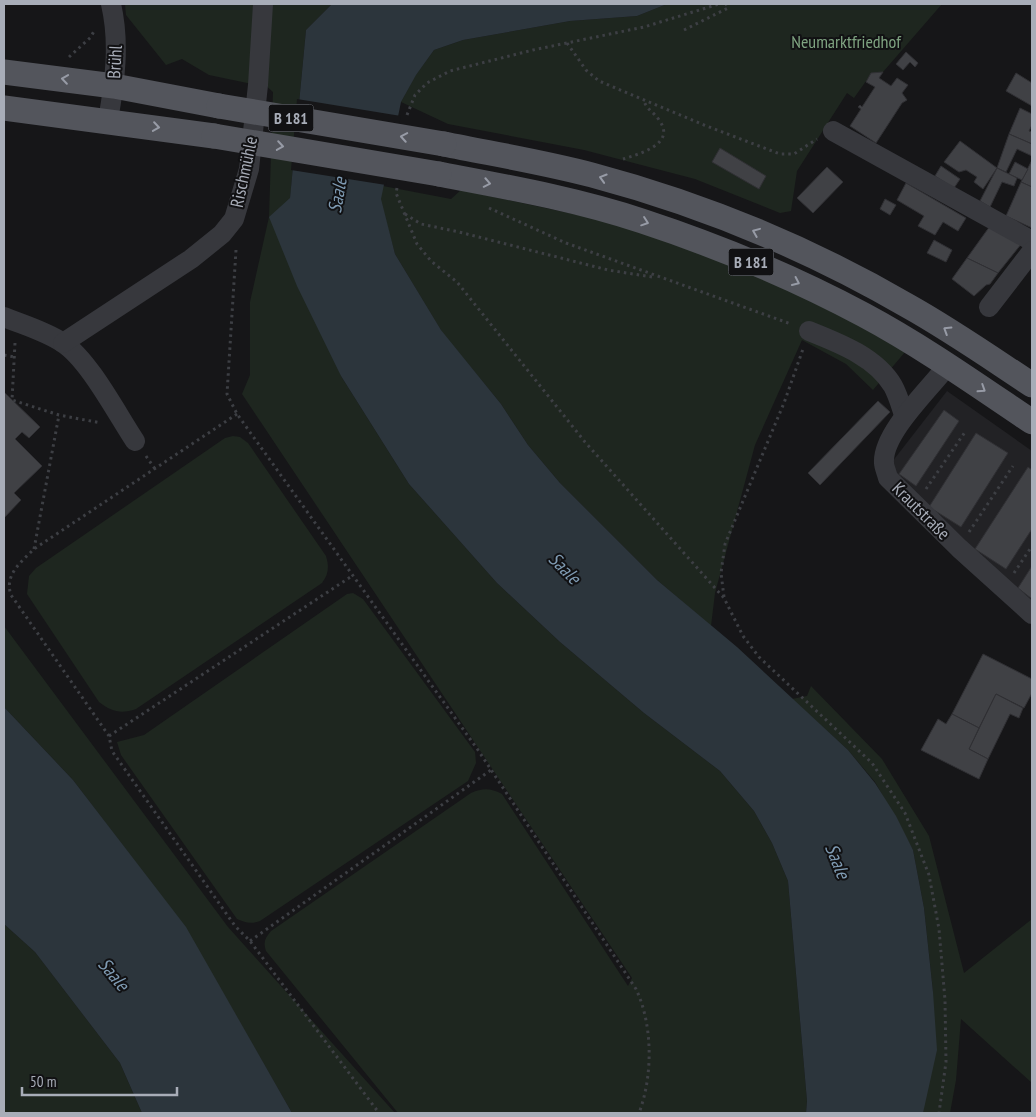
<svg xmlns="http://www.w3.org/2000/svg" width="1036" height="1117" viewBox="0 0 1036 1117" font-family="'PT Sans Narrow',sans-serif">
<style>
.built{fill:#222225}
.green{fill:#1e261f}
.water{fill:#2c353c}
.pier{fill:#161618}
.building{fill:#404145;stroke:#303034}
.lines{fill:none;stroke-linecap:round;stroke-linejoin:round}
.path{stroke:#3d3f44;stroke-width:3;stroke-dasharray:2.5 4;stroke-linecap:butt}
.minor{stroke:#37383d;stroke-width:20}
.major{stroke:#53555c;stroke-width:25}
.major-bridge{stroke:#53555c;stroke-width:25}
.oneway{stroke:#979ba6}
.labels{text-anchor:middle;stroke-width:4;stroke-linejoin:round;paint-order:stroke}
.shield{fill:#111113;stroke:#7b7e86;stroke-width:1}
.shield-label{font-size:16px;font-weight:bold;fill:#a8adb8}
.park-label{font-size:18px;fill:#7fa381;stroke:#111113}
.street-label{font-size:18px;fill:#a8adb8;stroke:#111113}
.water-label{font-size:19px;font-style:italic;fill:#7f9bb3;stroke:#111113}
</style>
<rect width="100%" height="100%" fill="#161618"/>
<polygon class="built" points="947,391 1032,451 1032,603 893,474 892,462"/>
<g class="green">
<polygon points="125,4 258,4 252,84 209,75 182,59 166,65 126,15"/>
<path d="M269 4H332L306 30 290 199 341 376 409 484 497 583 560 642 644 713 720 771 754 811 772 843 788 881 807 1101 806 1113H398L266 951C263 942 265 938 271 931L471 793C483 788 490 788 502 794L628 986 632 978 242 394 250 375V302L269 217 273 92 263 83Z"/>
<polygon points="667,4 942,4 883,72 871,74 854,98 847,93 797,171 791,211 780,213 695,179 584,150 448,124 401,102 415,76 434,50 463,40 570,21 637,16"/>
<polygon points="383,186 451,199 461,190 611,222 737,267 826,307 905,352 873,390 846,364 802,340 755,445 715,593 711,626 657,580 560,483 528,445 501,404 442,332 395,254 380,199"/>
<path d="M233 436 240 437 248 443 326 556C329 566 329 574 322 583L136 709C121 714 112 712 99 702L27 594 29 576 36 568 225 438Z"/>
<path d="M353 593 363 599 475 752 476 763 468 781 260 921C251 924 246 923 237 919L121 755 117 742 144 735 347 594Z"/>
<polygon points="4,626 228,927 395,1113 292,1113 185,927 73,780 4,707"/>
<polygon points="811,686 882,759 929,836 964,973 1032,919 1032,1083 961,1019 956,1080 950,1113 923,1113 933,992 924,908 913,850 875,782 848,750 792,699 807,696"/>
<polygon points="4,924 35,952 120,1063 142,1113 4,1113"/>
</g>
<g class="water">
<polygon points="332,4 667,4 637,16 570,21 463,40 434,50 416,75 401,102 381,199 395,254 441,330 501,404 528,445 560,483 657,580 737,647 848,750 875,783 896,816 913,850 924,908 933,992 937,1050 923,1113 806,1113 807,1101 788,881 772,843 754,811 720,771 644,713 560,642 497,583 409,484 341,376 297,286 269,217 290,198 306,30"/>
<polygon points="4,707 73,780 186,927 292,1113 142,1113 120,1063 35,952 4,924"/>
</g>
<polygon class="pier" points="297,99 401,116 386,185 291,170"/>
<g class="building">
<polygon points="906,52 918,63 915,67 910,62 903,70 896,64"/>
<polygon points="883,72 879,78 891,86 897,78 908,85 902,93 907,100 902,103 876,143 850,126 861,109 858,107 860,105 862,107 875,87 866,82 871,73"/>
<polygon points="1016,73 1032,83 1032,106 1006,91"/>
<polygon points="1020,108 1032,114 1032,125 1029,131 1032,132 1032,144 1009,134"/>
<polygon points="1009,134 1032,144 1032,156 1017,149 1006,172 997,168"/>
<polygon points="960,141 997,168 983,189 974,182 977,177 966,170 959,172 944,162"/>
<polygon points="720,148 766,176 759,189 712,162"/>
<polygon points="1032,160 1032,187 1021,182"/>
<polygon points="1015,162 1028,169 1022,180 1009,174"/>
<polygon points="941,166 960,179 954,188 935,176"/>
<polygon points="827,167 843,182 813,213 797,198"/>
<polygon points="997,168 1017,178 1014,186 1002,182 990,207 980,201"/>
<polygon points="1021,182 1032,187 1032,228 1006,216"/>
<polygon points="906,183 966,218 958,231 943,222 935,235 918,226 924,216 897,200"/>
<polygon points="885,199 896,205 890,215 880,209"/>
<polygon points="990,226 1022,243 998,273 967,258"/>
<polygon points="934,240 952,250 946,262 927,253"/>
<polygon points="967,258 998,273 990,284 986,285 974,296 952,279"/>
<polygon points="4,392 40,427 29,438 22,432 15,439 42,466 14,493 21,500 4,518"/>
<polygon points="878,401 890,412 820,485 808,473"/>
<polygon points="944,410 959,421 916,486 899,474"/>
<polygon points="976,433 1008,453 961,527 929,507"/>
<polygon points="1028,467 1032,470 1032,529 1006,569 975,549"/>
<polygon points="1032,566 1032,599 1018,588"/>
<polygon points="983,654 1032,679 1032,693 1024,708 996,694 979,728 952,714"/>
<polygon points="996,694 1023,708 1019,718 1010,714 988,759 969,749"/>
<polygon points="952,714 979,728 969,749 988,759 979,779 921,750 938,719 946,724"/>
</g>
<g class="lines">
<g class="path">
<polyline points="684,30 728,8 726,4"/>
<polyline points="567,43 586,70 599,81 704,125 780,154 794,154 817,139"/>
<polyline points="69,57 91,37 94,31"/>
<polyline points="407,115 415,95 427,83 450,71 533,50 644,27 719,4"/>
<path d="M623 159C639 154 677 144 659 120 654 112 647 110 644 101"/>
<polyline points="397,188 396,193 417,244 431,261 457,282 585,442 724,598 743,636 759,657 872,763 905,813 929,875 939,929 945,1000 946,1062 939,1113"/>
<polyline points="489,208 566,243 791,324"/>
<polyline points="405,214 421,224 459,232 608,270 652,277"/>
<path d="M236 250 227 394 237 414 478 750 636 989C653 1025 653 1076 639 1113"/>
<polyline points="15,343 12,400 59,415 101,423"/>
<polyline points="4,355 15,357"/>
<path d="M237 414 34 549C21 562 4 575 11 595L109 736 112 751 235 926 250 941 379 1113"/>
<polyline points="146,456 155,469"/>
<polyline points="926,489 965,432"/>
<polyline points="969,532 1013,466"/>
<polyline points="34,549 59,415"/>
<polyline points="1014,573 1032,546"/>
<polyline points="724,597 721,573 725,544 784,403 803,349"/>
<polyline points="109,736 352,576"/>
<polyline points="250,941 491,770"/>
</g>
<g class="minor">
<path d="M108 120C115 81 120 43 111 4"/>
<polyline points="833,131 1032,241"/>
<polyline points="989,307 1032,251"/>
<path d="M4 317C23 325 45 331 63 343 89 360 117 414 135 441"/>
<path d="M809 331C839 343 876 357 893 386 898 395 901 406 904 415"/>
<polyline points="63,343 191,259 222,234 234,219 249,169 258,85 263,4"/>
<path d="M947 366C930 389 882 433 884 463 884 467 887 473 888 478L959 548 1032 614"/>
</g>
<g class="major">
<polyline points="4,72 114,86 219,106"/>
<polyline points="4,108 214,136"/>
<path d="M444 144C493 154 543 162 592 175 701 204 810 249 908 306 951 330 991 358 1032 385"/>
<path d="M439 174C507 187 576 199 642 221 718 246 793 277 864 315 922 346 977 385 1032 422"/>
</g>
<g class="major-bridge">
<polyline points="219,106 444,144"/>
<polyline points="214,136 439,174"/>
</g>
</g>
<defs><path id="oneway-chevron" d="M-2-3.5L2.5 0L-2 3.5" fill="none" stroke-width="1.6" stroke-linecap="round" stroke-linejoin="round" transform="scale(1.25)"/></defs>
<g class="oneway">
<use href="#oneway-chevron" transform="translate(65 79) rotate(-172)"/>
<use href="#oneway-chevron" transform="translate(156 127) rotate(8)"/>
<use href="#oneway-chevron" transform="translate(404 137) rotate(-170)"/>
<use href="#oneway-chevron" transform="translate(280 146) rotate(9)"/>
<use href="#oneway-chevron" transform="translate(603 178) rotate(-163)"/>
<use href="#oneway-chevron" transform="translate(487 183) rotate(11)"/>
<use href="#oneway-chevron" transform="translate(645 222) rotate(19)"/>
<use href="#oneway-chevron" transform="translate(756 232) rotate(-158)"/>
<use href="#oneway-chevron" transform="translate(796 282) rotate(25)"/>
<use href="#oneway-chevron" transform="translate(947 330) rotate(-148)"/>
<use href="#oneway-chevron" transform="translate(982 389) rotate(33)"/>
</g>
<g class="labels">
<g class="shield">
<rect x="268.5" y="104.5" width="45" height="27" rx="4"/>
<rect x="728.5" y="248.5" width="45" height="27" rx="4"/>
</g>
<g class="shield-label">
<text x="291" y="124">B 181</text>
<text x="751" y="268">B 181</text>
</g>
<g class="park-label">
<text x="846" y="48">Neumarktfriedhof</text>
</g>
<g class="street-label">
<text transform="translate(115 62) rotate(-87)" y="6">Brühl</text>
<text transform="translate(244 172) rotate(-78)" y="6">Rischmühle</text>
<text transform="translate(921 511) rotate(45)" y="6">Krautstraße</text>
</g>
<g class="water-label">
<text transform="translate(337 195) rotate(-80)" y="7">Saale</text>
<text transform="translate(565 568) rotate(45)" y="7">Saale</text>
<text transform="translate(838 861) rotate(68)" y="7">Saale</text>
<text transform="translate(114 974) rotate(50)" y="7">Saale</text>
</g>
</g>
<rect width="1036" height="1117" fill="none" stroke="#a8adb8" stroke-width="10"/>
<path d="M22 1087v8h155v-8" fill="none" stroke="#a8adb8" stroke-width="2.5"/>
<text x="30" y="1087" font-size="15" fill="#a8adb8" stroke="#111113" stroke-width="4" paint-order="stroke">50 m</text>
</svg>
